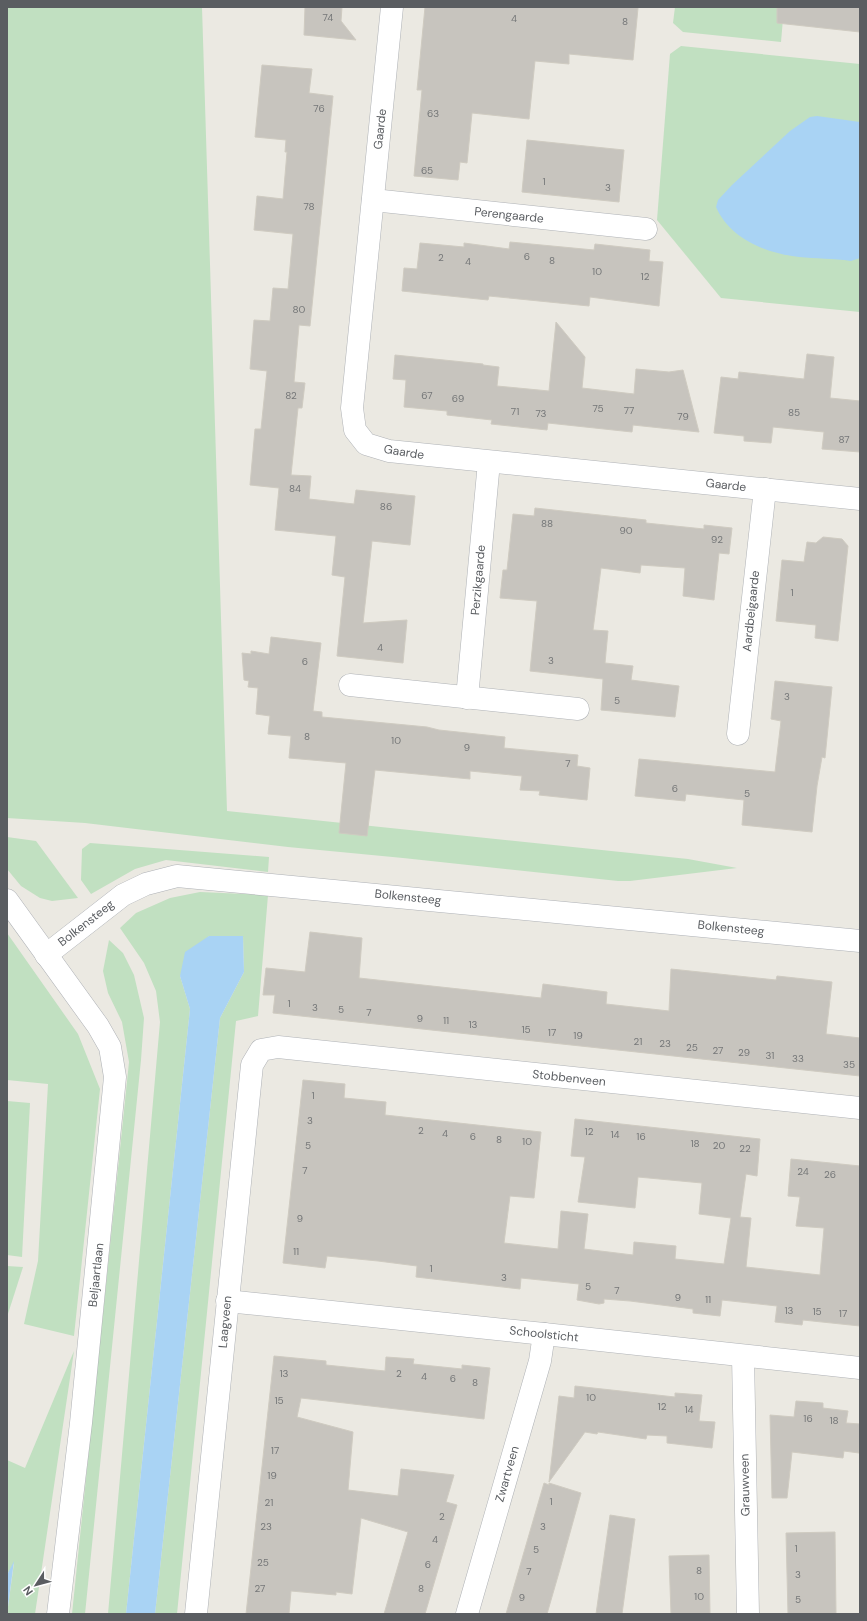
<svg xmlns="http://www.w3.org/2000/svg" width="867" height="1621" viewBox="0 0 867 1621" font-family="'DM Sans',sans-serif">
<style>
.green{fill:#c1e0c1}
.water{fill:#a9d3f4}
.building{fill:#c7c4be;stroke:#cfcbc1}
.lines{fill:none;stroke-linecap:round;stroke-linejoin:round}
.street-casing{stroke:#afb2b6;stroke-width:23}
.secondary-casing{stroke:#aeb1b6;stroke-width:23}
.street{stroke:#fff;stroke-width:22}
.secondary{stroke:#fff;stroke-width:22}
.labels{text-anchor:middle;stroke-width:3;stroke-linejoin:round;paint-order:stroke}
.number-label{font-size:10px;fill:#757778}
.street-label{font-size:12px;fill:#5a5d61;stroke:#fff}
</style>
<rect width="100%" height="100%" fill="#ebe9e2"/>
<g class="green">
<polygon points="7,7 202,7 227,811 688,859 737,868 630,881 618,881 403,858 288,847 85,823 7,818"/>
<polygon points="675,7 784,7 781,42 683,32 673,23"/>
<polygon points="681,46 860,64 860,312 721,298 657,220 670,54"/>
<polygon points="7,837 36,841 78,898 52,901 40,898 21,886 7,869"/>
<polygon points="90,843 269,857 268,872 166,860 135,869 91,894 81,880 82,849"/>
<polygon points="200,892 268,895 258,1016 236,1021 177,1614 155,1614 220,1018 244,972 243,936 209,936 180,976 190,1009 126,1614 108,1614 160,1022 156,991 144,963 120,928 136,913 170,898"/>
<polygon points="7,933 78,1034 100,1089 74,1336 24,1324 38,1261 48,1084 7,1080"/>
<polygon points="109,940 123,953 134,975 144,1018 141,1060 85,1614 72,1614 129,1062 122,1022 108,993 103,971"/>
<polygon points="7,1101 30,1103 22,1257 7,1255"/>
<polygon points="7,1266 23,1267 7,1317"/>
<polygon points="74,1351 35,1614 7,1614 14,1563 7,1575 7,1460 25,1468"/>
</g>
<g class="water">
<path d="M817 116 860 122V258L851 261C833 258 816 259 799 257 766 253 730 239 716 207L718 200 732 185 790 131 810 117Z"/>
<polygon points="209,936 243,936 244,972 220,1018 155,1614 126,1614 190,1009 180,976 185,952"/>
<polygon points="14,1561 7,1614 7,1575"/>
</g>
<g class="building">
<polygon points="305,7 342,7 341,21 356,40 304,35"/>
<polygon points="425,7 623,7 638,8 633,60 569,54 569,64 535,61 529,119 472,113 467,163 460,162 458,180 414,176 422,90 417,90"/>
<polygon points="777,7 860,7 860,32 777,23"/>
<polygon points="262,65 312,69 309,93 333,96 310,326 299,325 294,382 305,383 302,408 298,408 291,475 311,476 309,499 354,504 356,490 415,496 410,545 372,541 363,623 407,620 403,663 337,656 345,577 332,575 336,536 275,530 279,488 250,485 255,429 261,429 267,371 250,369 254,320 270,321 273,288 288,289 293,234 254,230 257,196 283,199 287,152 285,152 286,140 255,137"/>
<polygon points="527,140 624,150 619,202 522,192"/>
<polygon points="510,242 594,250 595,244 650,250 649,261 663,262 659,306 590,297 589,306 489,296 488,300 402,291 404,268 417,269 420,243 464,247 464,243 509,249"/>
<polygon points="556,322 585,357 582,388 634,394 636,369 669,372 683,370 699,432 633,425 632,432 548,423 547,430 491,424 492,420 447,415 447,411 404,407 406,380 393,379 395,355 483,364 483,365 499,367 497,386 549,391"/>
<polygon points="807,354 834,357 830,398 860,401 860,452 822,449 824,432 773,427 771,443 744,441 744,436 714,433 721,377 738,379 739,372 804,379"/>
<polygon points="535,508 646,520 646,523 704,529 704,525 732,528 729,554 719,553 714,600 683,596 685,568 641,565 640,573 601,568 593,630 608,631 605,663 633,666 631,680 679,686 675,717 601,710 603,679 530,671 537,601 500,598 503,570 507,570 513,514 534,516"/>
<polygon points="823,537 842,539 848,546 838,641 815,638 816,625 776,621 782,560 804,562 807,542 816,543"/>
<polygon points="271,637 321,643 313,711 322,712 322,717 427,727 439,730 505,737 504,748 578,755 577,766 590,768 587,800 539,795 540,791 520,790 522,776 470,771 470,779 375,770 367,836 339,833 346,763 289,758 291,736 268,734 270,716 256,714 258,688 248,687 249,681 244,680 242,653 251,654 251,651 269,654"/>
<polygon points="775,681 832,687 825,758 822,757 817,786 812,832 742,825 744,800 686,794 685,801 635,796 639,759 775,772 781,721 771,719"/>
<polygon points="310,932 362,938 359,978 541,998 543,984 607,992 606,1004 669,1011 671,969 776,980 777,976 832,982 826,1034 860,1038 860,1076 273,1013 275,995 263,995 266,968 305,972"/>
<polygon points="303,1080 345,1084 344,1098 386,1102 385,1115 541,1132 534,1198 510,1196 504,1243 558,1249 561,1211 588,1214 584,1249 633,1255 634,1242 676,1246 675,1259 724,1264 731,1218 699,1214 702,1183 638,1177 635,1208 578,1202 585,1157 571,1156 575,1119 760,1139 757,1176 746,1174 740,1217 751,1218 746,1267 820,1275 824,1228 796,1226 800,1197 788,1196 791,1159 860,1166 860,1326 803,1320 802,1325 775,1322 777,1306 722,1300 720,1316 693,1313 693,1309 630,1301 604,1299 604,1303 599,1304 577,1300 579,1284 521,1278 520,1289 485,1285 416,1277 417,1266 378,1261 327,1256 325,1268 283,1263"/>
<polygon points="274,1356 326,1361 326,1365 385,1371 386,1357 414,1359 413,1364 462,1369 462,1365 490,1368 484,1419 301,1398 297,1417 353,1432 348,1490 398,1496 401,1469 454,1475 446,1502 457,1505 425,1614 384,1614 408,1532 361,1518 352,1594 336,1592 336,1595 291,1591 289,1614 246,1614"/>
<polygon points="575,1386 675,1397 675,1393 702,1395 699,1421 715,1422 712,1448 667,1443 667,1436 647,1435 646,1439 598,1432 597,1434 585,1432 549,1482 559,1396 574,1398"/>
<polygon points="796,1401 823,1403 823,1408 848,1411 846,1423 860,1424 859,1453 844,1451 843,1458 792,1452 787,1498 772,1498 770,1415 794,1417"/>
<polygon points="544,1483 549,1485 549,1483 581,1493 560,1569 547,1614 506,1614"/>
<polygon points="610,1515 635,1519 622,1614 596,1614"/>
<polygon points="835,1532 836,1614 788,1614 786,1533"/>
<polygon points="709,1555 710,1614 671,1614 669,1556"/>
</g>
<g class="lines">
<defs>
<g id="street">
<polyline points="392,7 352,408 355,430 366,444 389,451 860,499"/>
<polyline points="373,200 646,229"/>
<polyline points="350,685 578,709"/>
<polyline points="467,698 489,462"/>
<polyline points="738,734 765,489"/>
<polyline points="227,1301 544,1334 860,1368"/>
<polyline points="743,1356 748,1614"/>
<polyline points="196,1614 252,1065 261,1050 278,1047 860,1108"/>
<polyline points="467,1614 540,1361 544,1334"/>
</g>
<g id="secondary">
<polyline points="7,900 98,1026 110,1047 115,1077 81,1423 58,1614"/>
<polyline points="46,955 123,895 146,884 177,876 860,941"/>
</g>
</defs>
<use href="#street" class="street-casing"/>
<use href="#secondary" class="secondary-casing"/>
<use href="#street" class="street"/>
<use href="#secondary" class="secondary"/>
</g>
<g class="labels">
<g class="number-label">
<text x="328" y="21">74</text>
<text x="514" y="22">4</text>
<text x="625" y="25">8</text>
<text x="319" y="112">76</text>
<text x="433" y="117">63</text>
<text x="427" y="174">65</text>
<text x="544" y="185">1</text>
<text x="608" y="191">3</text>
<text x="309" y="210">78</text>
<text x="527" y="260">6</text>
<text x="441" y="261">2</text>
<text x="552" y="264">8</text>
<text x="468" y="265">4</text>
<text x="597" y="275">10</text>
<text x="645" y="280">12</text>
<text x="299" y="313">80</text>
<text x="291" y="399">82</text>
<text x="427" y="399">67</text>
<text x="458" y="402">69</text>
<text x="598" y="412">75</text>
<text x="629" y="414">77</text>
<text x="515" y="415">71</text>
<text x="794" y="416">85</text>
<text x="541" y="417">73</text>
<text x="683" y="420">79</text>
<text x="844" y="443">87</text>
<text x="295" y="492">84</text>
<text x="386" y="510">86</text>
<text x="547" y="527">88</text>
<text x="626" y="534">90</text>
<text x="717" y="543">92</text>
<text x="792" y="596">1</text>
<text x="380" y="651">4</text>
<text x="551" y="664">3</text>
<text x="305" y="665">6</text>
<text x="787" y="700">3</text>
<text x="617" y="704">5</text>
<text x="307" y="740">8</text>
<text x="396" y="744">10</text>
<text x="467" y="751">9</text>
<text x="568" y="767">7</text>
<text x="675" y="792">6</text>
<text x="747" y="797">5</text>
<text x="289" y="1007">1</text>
<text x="315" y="1011">3</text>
<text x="341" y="1013">5</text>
<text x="369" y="1016">7</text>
<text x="420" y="1022">9</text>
<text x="446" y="1024">11</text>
<text x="473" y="1028">13</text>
<text x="526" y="1033">15</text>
<text x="552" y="1036">17</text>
<text x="578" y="1039">19</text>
<text x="638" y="1045">21</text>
<text x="665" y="1047">23</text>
<text x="692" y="1051">25</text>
<text x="718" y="1054">27</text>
<text x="744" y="1056">29</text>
<text x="770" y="1059">31</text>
<text x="798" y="1062">33</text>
<text x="849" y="1068">35</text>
<text x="313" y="1099">1</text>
<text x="310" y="1124">3</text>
<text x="421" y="1134">2</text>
<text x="589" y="1135">12</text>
<text x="445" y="1137">4</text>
<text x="615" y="1138">14</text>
<text x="473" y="1140">6</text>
<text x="641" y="1140">16</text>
<text x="499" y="1143">8</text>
<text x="527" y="1145">10</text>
<text x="695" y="1147">18</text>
<text x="308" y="1149">5</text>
<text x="719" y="1149">20</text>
<text x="745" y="1152">22</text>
<text x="305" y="1174">7</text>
<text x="803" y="1175">24</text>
<text x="830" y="1178">26</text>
<text x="300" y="1222">9</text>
<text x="296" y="1255">11</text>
<text x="431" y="1272">1</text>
<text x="504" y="1281">3</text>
<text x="588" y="1290">5</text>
<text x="617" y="1294">7</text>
<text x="678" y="1301">9</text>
<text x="708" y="1303">11</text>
<text x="789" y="1314">13</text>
<text x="817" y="1315">15</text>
<text x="843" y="1317">17</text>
<text x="284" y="1377">13</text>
<text x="399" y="1377">2</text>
<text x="424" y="1380">4</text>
<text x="453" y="1382">6</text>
<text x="475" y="1386">8</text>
<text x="591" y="1401">10</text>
<text x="279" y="1404">15</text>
<text x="662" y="1410">12</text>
<text x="689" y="1413">14</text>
<text x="808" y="1422">16</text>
<text x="834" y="1424">18</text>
<text x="275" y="1454">17</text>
<text x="272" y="1479">19</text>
<text x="551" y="1505">1</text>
<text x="269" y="1506">21</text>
<text x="442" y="1520">2</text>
<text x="266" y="1530">23</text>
<text x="543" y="1530">3</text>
<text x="435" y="1543">4</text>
<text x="796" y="1552">1</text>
<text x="536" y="1553">5</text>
<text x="263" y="1566">25</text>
<text x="428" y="1568">6</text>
<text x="699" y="1574">8</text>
<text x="529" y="1575">7</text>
<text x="798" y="1578">3</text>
<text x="260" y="1592">27</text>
<text x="421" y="1592">8</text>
<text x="699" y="1600">10</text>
<text x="522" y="1601">9</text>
<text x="798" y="1603">5</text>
</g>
<g class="street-label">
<text transform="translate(380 129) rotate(-84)" y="4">Gaarde</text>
<text transform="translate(509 215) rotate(6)" y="4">Perengaarde</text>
<text transform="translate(404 452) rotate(9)" y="4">Gaarde</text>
<text transform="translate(726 485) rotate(6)" y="4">Gaarde</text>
<text transform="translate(478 580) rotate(-85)" y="4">Perzikgaarde</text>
<text transform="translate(751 611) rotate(-84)" y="4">Aardbeigaarde</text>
<text transform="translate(408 897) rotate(6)" y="4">Bolkensteeg</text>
<text transform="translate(86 923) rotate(-38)" y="4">Bolkensteeg</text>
<text transform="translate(731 928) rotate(6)" y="4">Bolkensteeg</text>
<text transform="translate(569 1078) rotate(6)" y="4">Stobbenveen</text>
<text transform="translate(96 1275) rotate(-84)" y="4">Beljaartlaan</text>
<text transform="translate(225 1322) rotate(-85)" y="4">Laagveen</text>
<text transform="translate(544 1334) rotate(6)" y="4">Schoolsticht</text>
<text transform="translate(507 1474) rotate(-74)" y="4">Zwartveen</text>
<text transform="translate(745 1485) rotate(-91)" y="4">Grauwveen</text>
</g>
</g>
<rect width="867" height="1621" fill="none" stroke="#5a5d61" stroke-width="16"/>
<g transform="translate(36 1585) rotate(234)" stroke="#ffffff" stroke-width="3" paint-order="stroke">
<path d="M0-3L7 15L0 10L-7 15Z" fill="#5a5d61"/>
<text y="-6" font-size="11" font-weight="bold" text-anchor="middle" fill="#5a5d61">N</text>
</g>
</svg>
